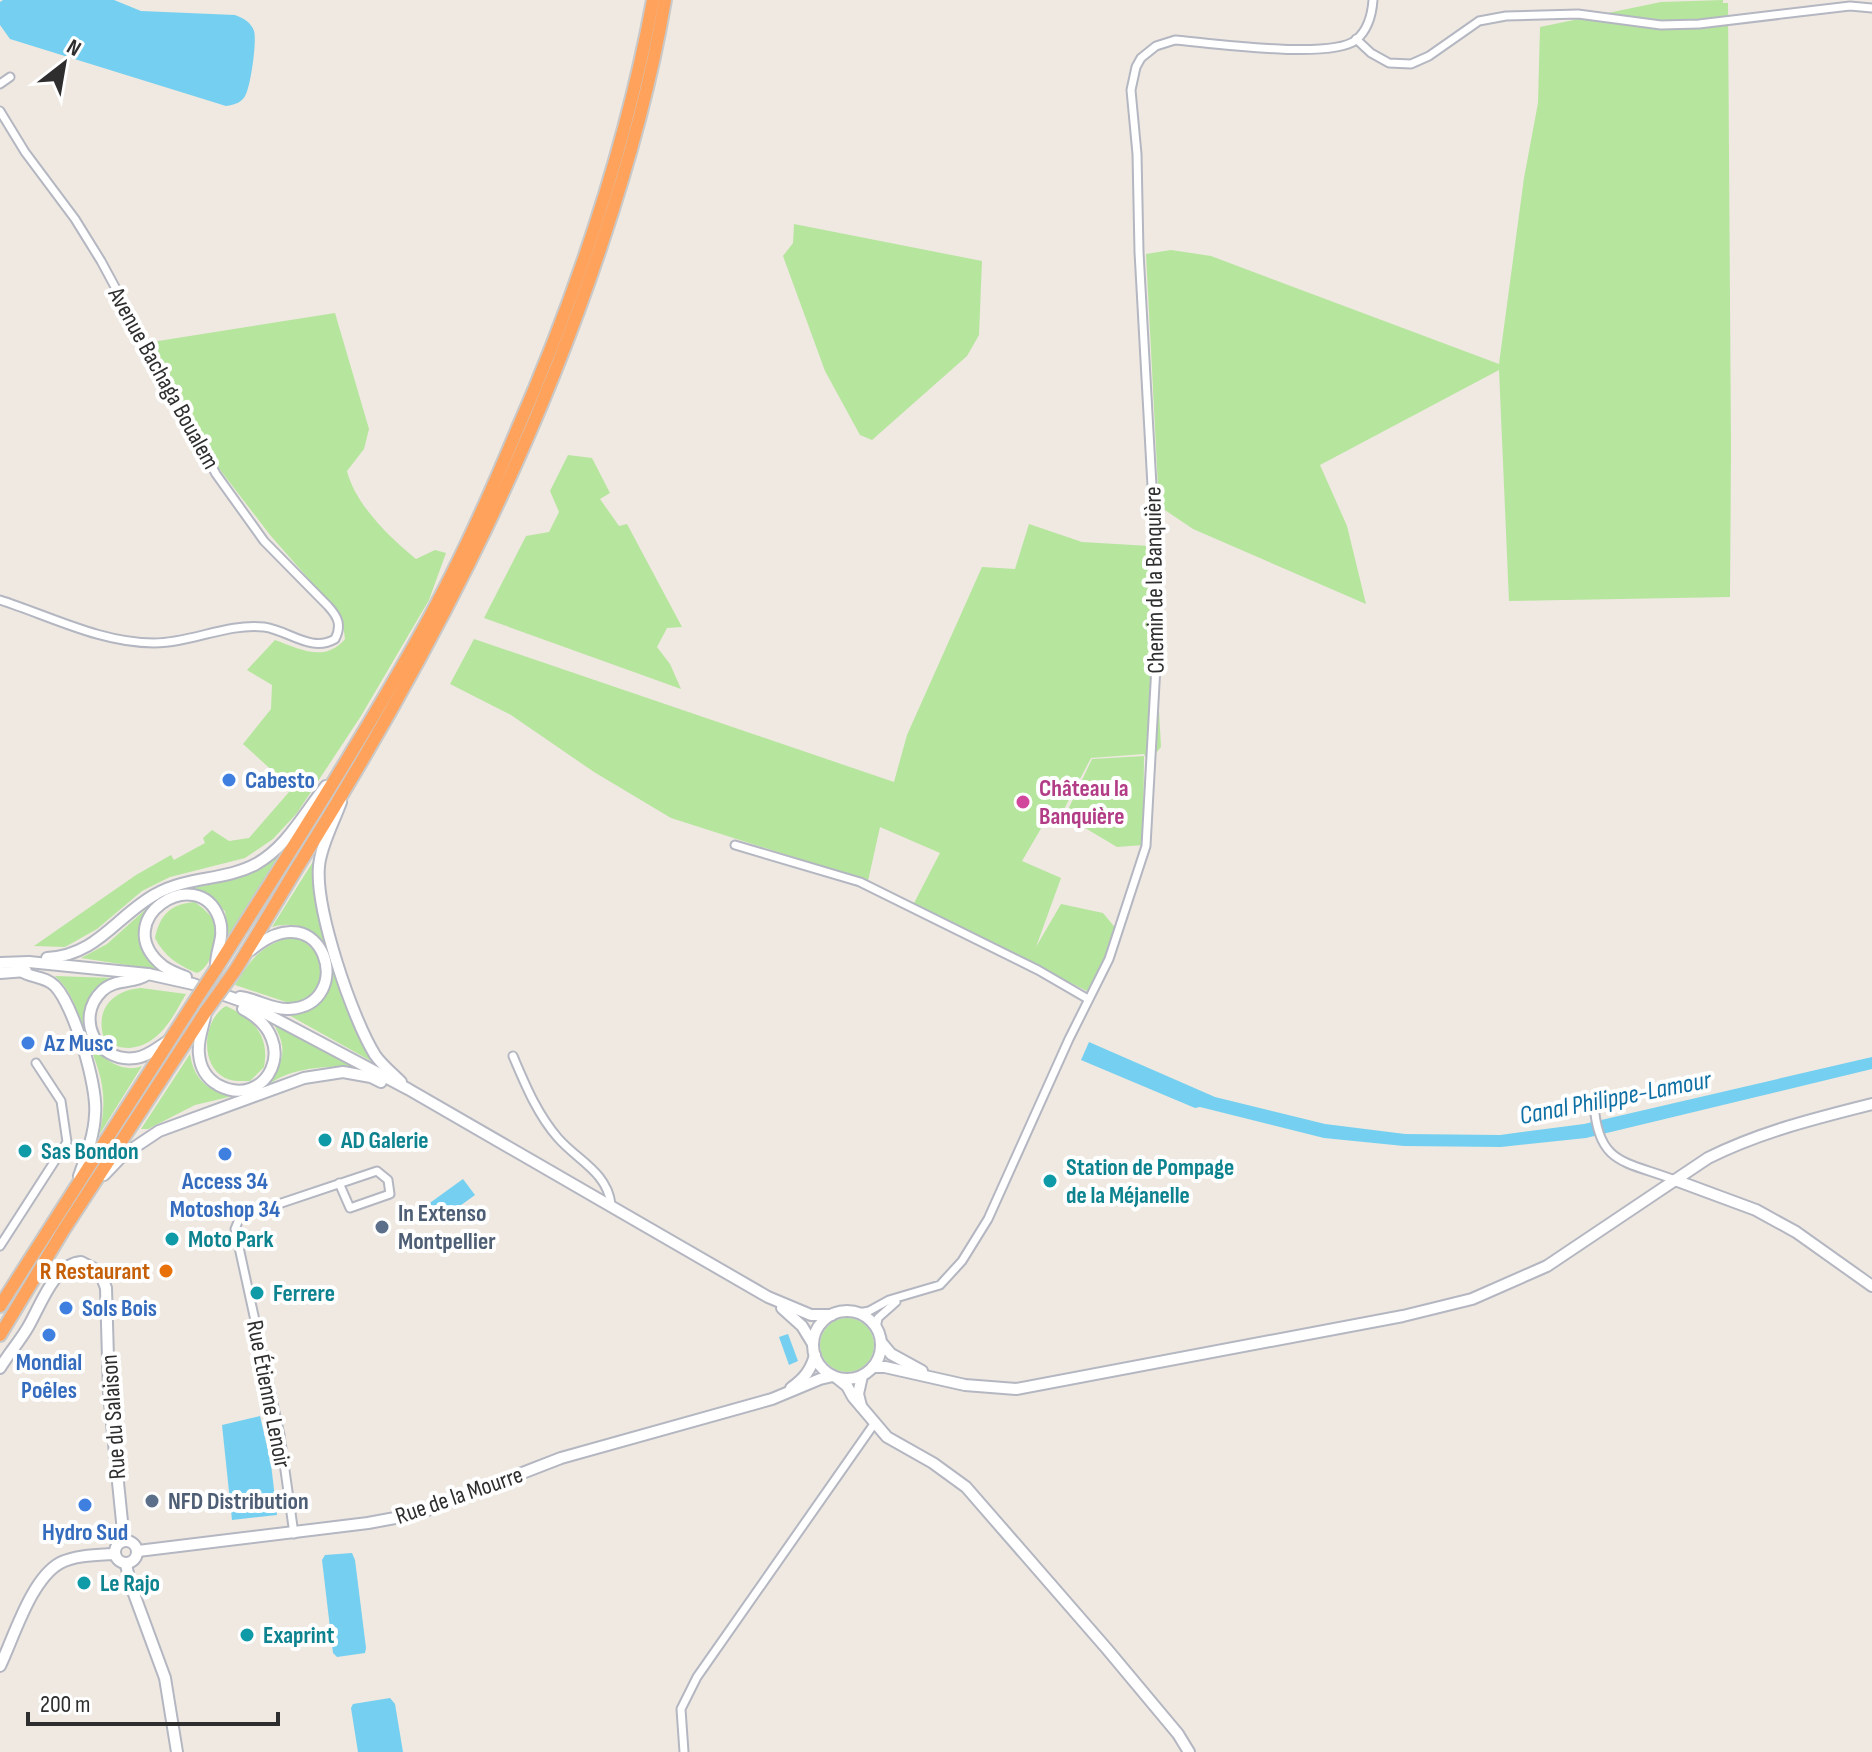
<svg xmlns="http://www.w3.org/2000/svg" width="1872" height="1752" viewBox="0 0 1872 1752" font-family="'Sofia Sans Condensed',sans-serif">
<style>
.green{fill:#b6e59e}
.water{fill:#75cff0}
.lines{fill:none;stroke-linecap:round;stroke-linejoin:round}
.street-casing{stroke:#b4b7c1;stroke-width:11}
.secondary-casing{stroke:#b4b7c1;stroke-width:14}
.highway-casing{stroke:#c9c9c9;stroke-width:16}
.street{stroke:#fff;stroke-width:7}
.secondary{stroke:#fff;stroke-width:10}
.highway{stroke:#ffa35c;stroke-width:12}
.highway-bridge-casing{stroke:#c9c9c9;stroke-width:16;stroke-linecap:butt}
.highway-bridge{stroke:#ffa35c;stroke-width:12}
.shop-dot{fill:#3f7fe0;stroke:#fff;stroke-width:3}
.hotel-dot{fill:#d1479c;stroke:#fff;stroke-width:3}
.culture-dot{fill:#0f9aa8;stroke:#fff;stroke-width:3}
.service-dot{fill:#5c6f8a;stroke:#fff;stroke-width:3}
.food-dot{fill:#e8710a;stroke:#fff;stroke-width:3}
.labels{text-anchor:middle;stroke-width:8;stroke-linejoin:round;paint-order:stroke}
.street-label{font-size:24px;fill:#2e2e2e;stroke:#fff}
.shop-label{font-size:24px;font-weight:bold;fill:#366cbe;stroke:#fff;text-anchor:start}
.hotel-label{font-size:24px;font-weight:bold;fill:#b23c85;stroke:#fff;text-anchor:start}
.culture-label{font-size:24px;font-weight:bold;fill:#0d838f;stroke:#fff;text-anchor:start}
.service-label{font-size:24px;font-weight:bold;fill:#4e5e75;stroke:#fff;text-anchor:start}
.food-label{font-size:24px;font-weight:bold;fill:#c56008;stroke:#fff;text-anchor:end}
.water-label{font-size:26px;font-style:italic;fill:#0d6fa3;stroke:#fff}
</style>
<rect width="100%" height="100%" fill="#efe9e1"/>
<g class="green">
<polygon points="1723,0 1723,3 1728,3 1731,449 1730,597 1509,601 1499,370 1320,465 1347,526 1366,604 1193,529 1159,506 1146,254 1171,250 1211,256 1499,364 1524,178 1538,103 1540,27 1661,2"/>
<polygon points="794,224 982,261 979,335 967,356 872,440 860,435 825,371 783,256 793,243"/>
<path d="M335 313 369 429 364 449 347 471C355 504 390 538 416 559L435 550 446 553 429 600 361 716 297 813 273 839 245 858 170 877 142 891 97 929 65 947 34 946 136 875 171 855 174 860 205 843 203 838 212 830 229 841 249 838 289 792 287 784 243 744 271 709 272 685 247 670 275 640C300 649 325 663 345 639L342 617 270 535 211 458 152 342Z"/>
<polygon points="568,455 592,458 610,493 600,499 619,526 627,524 682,627 667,628 657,647 670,664 681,689 484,618 526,536 549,532 559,512 550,491"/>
<polygon points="1029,524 1082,542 1150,546 1161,747 1148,762 1144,754 1091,758 1062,813 1053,808 1022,861 1061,878 1036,947 1061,904 1103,913 1118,931 1087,991 913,905 940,853 880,827 868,881 671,818 594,772 511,715 450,684 474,639 894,782 907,735 982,567 1015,569"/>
<polygon points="1144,756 1143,845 1117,847 1065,816 1092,759"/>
<path d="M284 851 229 938 225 911 204 893 187 889C223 883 256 876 284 851Z"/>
<path d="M314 860 315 884 343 994 371 1061 287 1014C365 1002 331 909 272 927Z"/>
<path d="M156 900C133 929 132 944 160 970L81 958 107 944Z"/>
<path d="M195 902C201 907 210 913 213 921 218 937 213 966 197 973 179 966 164 956 155 938 160 915 170 904 195 902Z"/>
<path d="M292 936C317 944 337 975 310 995 305 999 298 1001 292 1004L235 985C252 957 260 947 292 936Z"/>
<path d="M55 976 113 978C53 1007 103 1082 142 1066L99 1135C109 1094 101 1074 86 1037 77 1013 74 993 55 976Z"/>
<path d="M141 988 186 994C172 1018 160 1045 129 1048 117 1048 109 1044 103 1035 96 1007 115 990 141 988Z"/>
<path d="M226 1006C253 1018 270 1036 264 1067L250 1081C241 1081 233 1082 225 1078 199 1065 203 1019 226 1006Z"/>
<path d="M272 1021 359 1068C331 1065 292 1067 268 1085 285 1058 288 1049 272 1021Z"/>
<path d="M190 1054C194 1081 209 1091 233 1096L195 1105 148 1129H141Z"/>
<circle cx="847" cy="1345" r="27"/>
</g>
<g class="water">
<path d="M3 0H114L141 11 235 15C243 18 251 22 254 31 257 40 251 84 246 94 243 102 235 105 226 106L10 39 0 25V2Z"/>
<polygon points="1089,1042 1215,1097 1325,1124 1405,1134 1500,1135 1584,1124 1872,1057 1872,1069 1586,1138 1501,1147 1404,1146 1324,1138 1200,1107 1195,1108 1081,1060"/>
<polygon points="463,1179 475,1195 439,1221 427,1205"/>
<polygon points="788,1334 798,1361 789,1365 779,1337"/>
<polygon points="260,1416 271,1464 277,1515 232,1520 222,1425"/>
<polygon points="352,1553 355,1560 366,1648 365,1653 337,1657 333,1653 322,1560 325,1555"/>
<polygon points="390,1698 395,1704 403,1752 358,1752 351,1708 353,1704"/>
</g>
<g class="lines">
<defs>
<g id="street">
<polyline points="1356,39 1371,53 1389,63 1411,64 1429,56 1479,21 1506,16 1578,14 1661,25 1699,24 1850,6 1872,8"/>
<polyline points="0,84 10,77"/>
<path d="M0 111 25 152 75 219 101 261 216 474 264 541 328 606C338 617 342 625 335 639 311 653 288 630 264 627 227 623 191 643 154 643 101 643 50 616 0 600"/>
<polyline points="735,845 860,882 1038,970 1088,999"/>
<path d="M513 1056C525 1084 537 1114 558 1138 577 1160 607 1172 611 1204"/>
<path d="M1594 1104C1598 1165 1625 1161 1675 1180"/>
<polyline points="0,1246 67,1142 61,1101 36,1063"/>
<path d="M859 1313 869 1311 889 1300 940 1285 962 1261 988 1219 1069 1039 1109 959 1146 846 1159 612 1139 252 1137 154 1131 90 1136 67 1141 58 1156 46 1175 40C1211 43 1331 60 1356 40 1368 30 1372 14 1373 0"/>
<polyline points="876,1328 878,1318 896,1302"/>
<polyline points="294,1534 280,1435 235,1229 240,1217 377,1171 388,1180 390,1194 350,1208 339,1183"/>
<polyline points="684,1752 681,1709 697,1677 874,1424"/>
</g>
<g id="secondary">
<path d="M341 802C334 822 321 845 319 866 315 909 352 1018 375 1055 382 1065 392 1073 401 1082"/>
<path d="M47 958C98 955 116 916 156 894 187 876 225 881 256 864 287 847 304 813 326 786"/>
<polyline points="0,963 29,962 148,974 193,984 244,1002 408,1089 768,1297 811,1315 832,1315"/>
<path d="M21 971C31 978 45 976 55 986 74 1006 98 1087 95 1115 94 1136 86 1156 79 1176"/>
<polyline points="0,973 26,971"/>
<path d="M148 974C135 984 115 978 102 991 74 1018 97 1063 135 1058 147 1057 158 1047 168 1041"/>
<path d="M186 977C178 974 170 971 163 966 106 920 198 861 219 918 226 937 215 950 216 967"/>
<path d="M240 997C257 999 272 1010 289 1009 358 1005 324 888 251 950"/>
<path d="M206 1011C204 1026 197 1040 199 1054 200 1067 206 1078 218 1085 266 1111 304 1041 243 1009"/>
<polyline points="104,1175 123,1155 159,1131 304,1078 343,1072 371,1077 381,1082"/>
<polyline points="1675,1180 1756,1210 1796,1232 1872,1286"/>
<polyline points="782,1308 802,1326 813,1344"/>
<circle cx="847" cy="1345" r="34"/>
<polyline points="881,1342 891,1354 922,1371"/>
<path d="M873 1367H885L965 1385 1016 1389 1403 1316 1472 1299 1547 1266 1708 1158C1760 1132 1816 1118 1872 1104"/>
<path d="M0 1368C9 1353 20 1341 28 1327 40 1307 54 1264 81 1262L100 1272 106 1288 109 1394 124 1541"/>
<polyline points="837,1378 847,1386 853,1397 887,1437 933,1463 966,1487 1107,1649 1178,1734 1189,1752"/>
<path d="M791 1388C804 1379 811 1370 815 1355"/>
<polyline points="861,1406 858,1394 862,1376"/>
<circle cx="126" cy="1552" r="11"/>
<polyline points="138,1551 368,1523 417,1514 561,1458 772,1399 820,1379 833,1376"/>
<polyline points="126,1564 130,1583 165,1678 177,1752"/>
<path d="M0 1666C14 1637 31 1579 60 1563 75 1555 97 1555 115 1554"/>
</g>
<g id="highway">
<path d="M216 969C286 858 357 748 421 633 456 570 486 504 514 437 576 296 625 152 653 0"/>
<path d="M234 972C257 936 278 899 300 863 422 668 528 465 601 246 628 166 651 83 665 0"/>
<polyline points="0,1306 191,1007"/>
<polyline points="0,1335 63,1231 206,1011"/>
</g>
</defs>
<use href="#street" class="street-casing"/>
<use href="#secondary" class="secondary-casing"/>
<use href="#highway" class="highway-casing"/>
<use href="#street" class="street"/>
<use href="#secondary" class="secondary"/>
<use href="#highway" class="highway"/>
<defs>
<g id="highway-bridge">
<polyline points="191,1007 216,969"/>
<polyline points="206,1011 234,972"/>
</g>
</defs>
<use href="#highway-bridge" class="highway-bridge-casing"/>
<use href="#highway-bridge" class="highway-bridge"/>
</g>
<g class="shop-dot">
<circle cx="229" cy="780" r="8"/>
<circle cx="28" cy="1043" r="8"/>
<circle cx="225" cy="1154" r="8"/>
<circle cx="66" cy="1308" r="8"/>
<circle cx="49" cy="1335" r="8"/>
<circle cx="85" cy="1505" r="8"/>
</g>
<circle class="hotel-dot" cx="1023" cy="802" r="8"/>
<g class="culture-dot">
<circle cx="325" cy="1140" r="8"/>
<circle cx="25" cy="1151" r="8"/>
<circle cx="1050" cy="1181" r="8"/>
<circle cx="172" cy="1239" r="8"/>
<circle cx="257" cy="1293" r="8"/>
<circle cx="84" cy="1583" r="8"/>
<circle cx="247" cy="1635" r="8"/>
</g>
<g class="service-dot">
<circle cx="382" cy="1227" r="8"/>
<circle cx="152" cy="1501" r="8"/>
</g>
<circle class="food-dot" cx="166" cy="1271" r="8"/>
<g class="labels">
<g class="street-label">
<text transform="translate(164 378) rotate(61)" y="8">Avenue Bachaga Boualem</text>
<text transform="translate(1154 580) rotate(-91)" y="8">Chemin de la Banquière</text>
<text transform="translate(269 1394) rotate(79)" y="8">Rue Étienne Lenoir</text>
<text transform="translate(113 1417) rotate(-94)" y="8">Rue du Salaison</text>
<text transform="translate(459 1495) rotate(-19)" y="8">Rue de la Mourre</text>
</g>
<g class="shop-label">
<text x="245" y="788">Cabesto</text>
<text x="44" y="1051">Az Musc</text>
<text x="225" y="1189" text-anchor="middle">Access 34<tspan x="225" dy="28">Motoshop 34</tspan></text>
<text x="82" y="1316">Sols Bois</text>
<text x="49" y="1370" text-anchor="middle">Mondial<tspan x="49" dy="28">Poêles</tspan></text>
<text x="85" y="1540" text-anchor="middle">Hydro Sud</text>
</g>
<g class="hotel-label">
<text x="1039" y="796">Château la<tspan x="1039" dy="28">Banquière</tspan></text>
</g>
<g class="culture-label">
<text x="341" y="1148">AD Galerie</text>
<text x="41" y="1159">Sas Bondon</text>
<text x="1066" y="1175">Station de Pompage<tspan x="1066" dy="28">de la Méjanelle</tspan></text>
<text x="188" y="1247">Moto Park</text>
<text x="273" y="1301">Ferrere</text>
<text x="100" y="1591">Le Rajo</text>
<text x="263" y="1643">Exaprint</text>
</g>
<g class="service-label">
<text x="398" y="1221">In Extenso<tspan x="398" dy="28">Montpellier</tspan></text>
<text x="168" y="1509">NFD Distribution</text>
</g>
<g class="food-label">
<text x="150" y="1279">R Restaurant</text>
</g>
<g class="water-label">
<text transform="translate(1615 1097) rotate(-11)" y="9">Canal Philippe-Lamour</text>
</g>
</g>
<g transform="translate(64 64) rotate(31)" stroke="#ffffff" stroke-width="6" paint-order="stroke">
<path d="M0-6L14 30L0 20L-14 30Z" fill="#2e2e2e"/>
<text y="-12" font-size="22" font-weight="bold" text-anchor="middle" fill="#2e2e2e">N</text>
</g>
<path d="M28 1712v12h250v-12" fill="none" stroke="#2e2e2e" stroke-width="4"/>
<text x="40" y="1712" font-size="24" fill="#2e2e2e" stroke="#ffffff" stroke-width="6" paint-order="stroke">200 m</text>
</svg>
